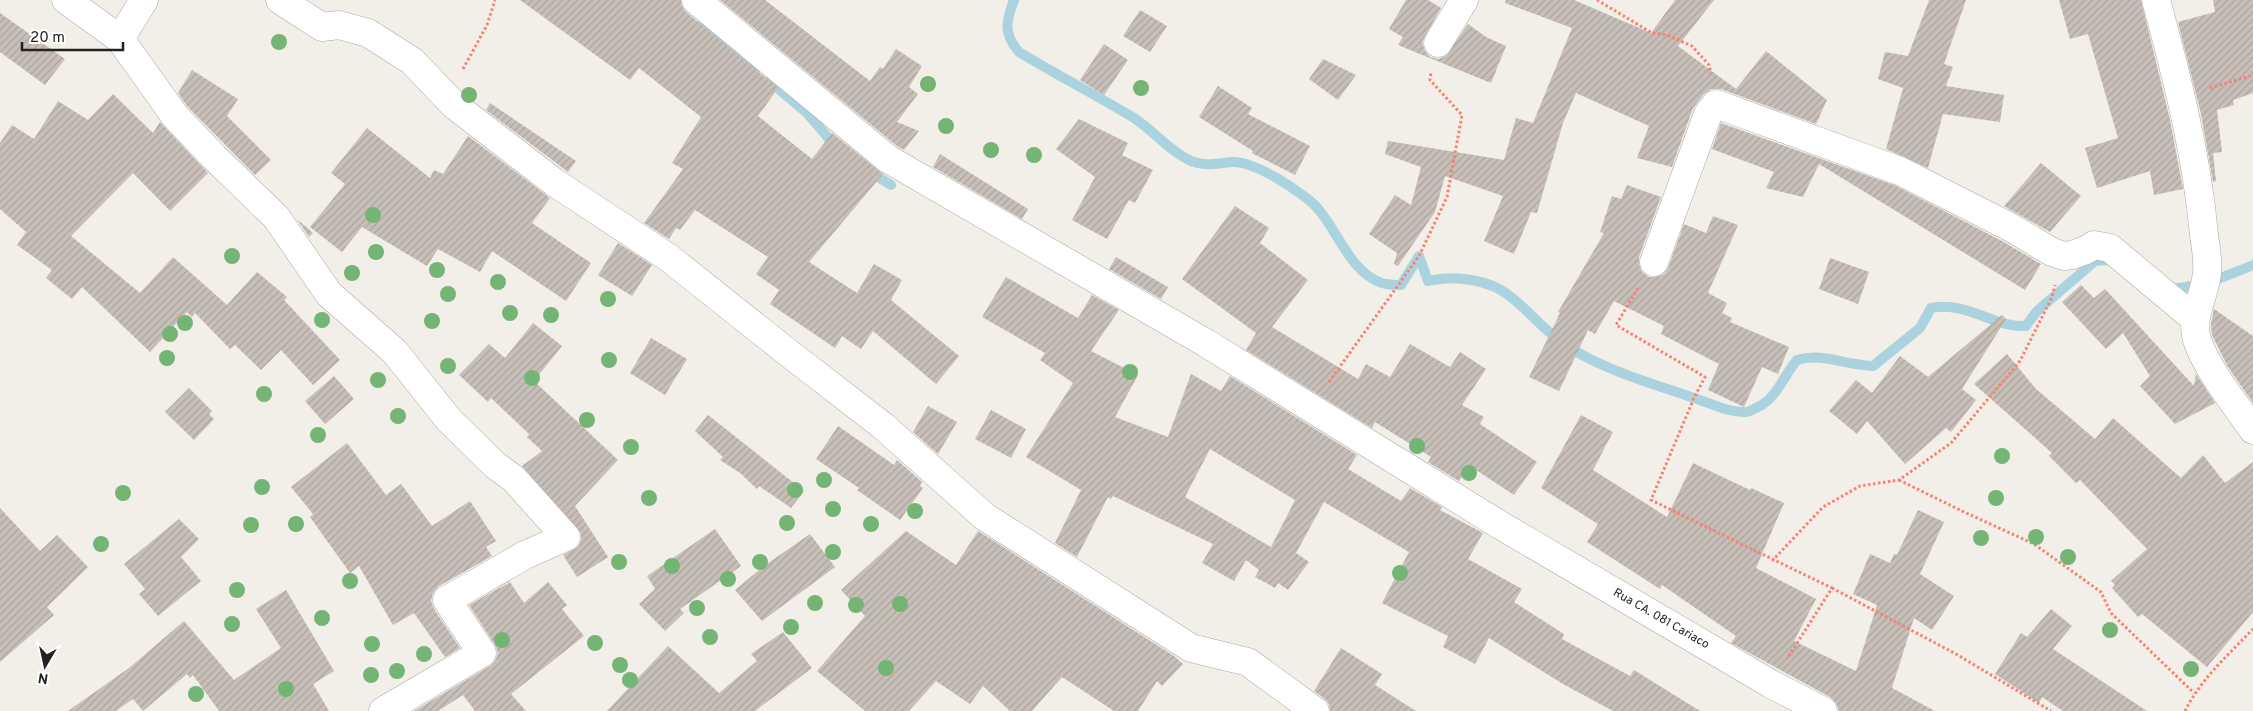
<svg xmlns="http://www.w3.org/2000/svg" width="2253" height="711" viewBox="0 0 2253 711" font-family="Overpass,sans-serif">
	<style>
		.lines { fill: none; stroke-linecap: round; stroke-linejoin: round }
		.stream { stroke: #aad3df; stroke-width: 10 }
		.building { fill: url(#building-hatch); fill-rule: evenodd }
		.minor-casing { stroke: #a9a9a9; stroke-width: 29 }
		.path { stroke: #fa8072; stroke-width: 3; stroke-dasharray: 2.5 2.5; stroke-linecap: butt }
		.minor { stroke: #fff; stroke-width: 28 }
		.tree { fill: #74b475 }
		.labels { text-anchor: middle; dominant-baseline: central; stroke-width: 4.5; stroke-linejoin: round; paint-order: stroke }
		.street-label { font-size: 12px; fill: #222; stroke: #fff }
	</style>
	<defs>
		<pattern id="building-hatch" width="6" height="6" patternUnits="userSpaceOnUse" patternTransform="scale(1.25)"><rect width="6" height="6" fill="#c7bfb8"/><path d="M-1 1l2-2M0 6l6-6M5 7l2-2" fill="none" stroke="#aba49e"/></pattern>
	</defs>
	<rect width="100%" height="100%" fill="#f2efe9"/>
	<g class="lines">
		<path class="stream" d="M1014,0C1006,21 1003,34 1019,52C1057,75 1096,95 1134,118C1154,131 1169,151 1191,161C1207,167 1216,163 1232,162C1254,161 1291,186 1309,200C1336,222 1347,272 1382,283C1388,285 1395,285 1401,285L1419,256L1428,281C1454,275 1490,279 1511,297C1530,312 1545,331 1565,345C1604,370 1651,383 1694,398C1710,403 1729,413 1746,412C1749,412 1754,409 1756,408C1776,400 1784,375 1797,360C1823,352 1847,366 1873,366L1920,328L1931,308C1969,301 1993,328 2026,326L2037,311L2095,261L2109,260L2115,262
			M698,26L721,37L755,70
			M769,81L807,113L837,148
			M868,171L891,185
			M2166,289C2197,288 2224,277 2253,265"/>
	</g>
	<path class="building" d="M520,0H681L682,6L686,12L778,88L758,116L812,159L832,133L883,174L809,262L857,293L874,264L902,280L891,300L959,356L936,384L873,331L861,349L842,336L835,348L770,304L779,290L756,274L768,257L695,210L680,230L676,228L669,239L644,223L683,169L672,163L701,117L639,68L630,80Z
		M720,0H765L870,81L880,67L883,69L896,49L922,66L909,87L918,94L897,122L919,131L904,150L897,146Z
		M1406,0H1428L1441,8L1422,42L1425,51L1430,57L1438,59L1446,56L1468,24L1486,37L1506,46L1491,83L1398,45L1403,37L1389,29Z
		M1506,0H1574L1651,33L1675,0H1714L1678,46L1736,89L1766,51L1827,100L1816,124L1721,89H1711L1704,94L1693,108L1672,167L1637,158L1649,126L1576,93L1563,123L1537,213L1531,212L1514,254L1484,241L1503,196L1445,176L1435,212L1398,266L1394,264L1397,253L1369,234L1395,195L1411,205L1421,167L1385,154L1388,141L1504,160L1516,118L1533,123L1572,28L1505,3Z
		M1929,0H1966L1944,64L1953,67L1946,86L2004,95L2000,122L1943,114L1928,168L1886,149L1903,88L1878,79L1885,52L1908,56Z
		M2059,0H2141L2170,120L2183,189L2154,195L2150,171L2097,188L2085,148L2118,138L2088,34L2070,39Z
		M2213,0H2253V93L2233,100L2234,105L2217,110L2222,152L2213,153L2216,181L2213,182L2201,114L2178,22L2215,12Z
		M1140,10L1167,26L1150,52L1123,36Z
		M0,13L65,59L45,85L0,52Z
		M1104,44L1128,60L1104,95L1080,80Z
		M1323,59L1356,75L1338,100L1309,79Z
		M192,70L238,99L227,116L271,160L255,175L187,106L178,93Z
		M1218,86L1252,108L1248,114L1310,146L1295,175L1252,153L1253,151L1199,117Z
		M113,94L153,133L160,122L208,173L170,211L133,173L71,236L140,293L173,257L227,305L257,272L287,297L284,300L340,360L313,385L281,350L261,370L235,345L230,349L195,313L192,317L187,312L150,352L82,287L72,299L46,278L52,270L17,245L26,232L0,209V143L12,125L34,139L58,101L88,120Z
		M490,103L576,161L568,172L486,110Z
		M1079,119L1128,143L1122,155L1153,170L1135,203L1129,200L1107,239L1072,220L1095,177L1056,149Z
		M1721,123L1894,185L2002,241L2041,264L2025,290L1819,164L1803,197L1766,188L1774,172L1712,149Z
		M367,128L430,178L434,170L443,174L468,136L550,198L532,223L591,263L566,301L492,251L480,272L438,249L427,266L362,227L342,252L310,227L345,184L331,173Z
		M940,154L1028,209L1022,219L933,167Z
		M2041,163L2081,196L2050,232L2004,206Z
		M1627,185L1661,197L1639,257V264L1642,272L1649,277H1656L1664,274L1668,268L1684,224L1706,233L1713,216L1738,225L1708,293L1727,303L1722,313L1732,318L1730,322L1789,347L1778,374L1762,367L1744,407L1708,390L1719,364L1661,334L1664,326L1614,301L1595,334L1588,330L1559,391L1529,377L1560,313L1558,312L1604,233L1600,232L1612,196L1621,199Z
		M1235,206L1269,228L1260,243L1308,280L1272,327L1358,379L1366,364L1390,377L1410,344L1450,367L1460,352L1486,369L1462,405L1484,417L1480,424L1537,462L1514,495L1470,466L1459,481L1428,462L1431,457L1375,422L1372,428L1246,350L1256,333L1182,279Z
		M297,219L313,233L309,237Z
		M618,243L652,265L632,296L598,275Z
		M1116,257L1168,287L1161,299L1109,269Z
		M1830,258L1869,272L1858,304L1819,289Z
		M1006,277L1078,318L1092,295L1119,310L1091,351L1138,375L1115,417L1168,437L1191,374L1221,391L1230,376L1357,455L1348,469L1401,501L1410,488L1442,507L1440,510L1483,533L1468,559L1522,589L1514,602L1564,634L1562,639L1630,676L1634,670L1700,711H1613L1563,684L1489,638L1475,664L1443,647L1448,636L1382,603L1409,552L1324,502L1296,553L1309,562L1288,590L1278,583L1275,588L1255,577L1259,570L1246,560L1234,581L1202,563L1213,544L1113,496L1111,499L1108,497L1077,557L1055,543L1081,490L1026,457L1073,383L1040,360L1045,353L982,317ZM1210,449L1295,500L1271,547L1185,497Z
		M2081,285L2094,298L2105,289L2194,386L2196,374L2215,403L2175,424L2140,386L2150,376L2123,333L2106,349L2062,302Z
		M2214,309L2253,336V403L2228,367L2212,335L2211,324Z
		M2002,315L2006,319L1962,389L1976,400L1951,432L1946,428L1905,464L1867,421L1857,434L1829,411L1856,380L1872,393L1900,356L1928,377Z
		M533,323L562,346L534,381L618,460L575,506L608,557L577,577L563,555L578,547L581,540V533L522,466L542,451L527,437L529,434L491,398L488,402L459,375L489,344L505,358Z
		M651,338L687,359L665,395L630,373Z
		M2007,354L2036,389L2095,439L2113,418L2181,478L2203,455L2225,483L2253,462V612L2207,667L2142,614L2138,617L2112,588L2115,585L2111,581L2147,549L2080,480L2076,483L2049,456L2052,453L1974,384Z
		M334,376L354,399L325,424L305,401Z
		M189,388L212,411L209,414L214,419L194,440L165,412Z
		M928,406L957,422L938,454L913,432Z
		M991,410L1026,429L1011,458L975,439Z
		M708,415L804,491L791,508L759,486L757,489L740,473L720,460L723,457L695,431Z
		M1581,415L1613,432L1593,470L1667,517L1693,463L1750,490L1751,488L1784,503L1756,568L1816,599L1794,641L1856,671L1877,605L1853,594L1870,554L1890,563L1894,554L1897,555L1918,510L1944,522L1920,574L1954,596L1932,630L1914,618L1892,688L1935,711H1839L1836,703L1830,697L1731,643L1736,636L1662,585L1660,589L1587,542L1598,524L1541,488Z
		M838,426L894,465L897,460L922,482L920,486L923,488L900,520L857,490L859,488L816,459Z
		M347,443L386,495L401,484L432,526L470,501L496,541L486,547L492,556L439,586L433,593L431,601L434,609L460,648L445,657L414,613L393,625L359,566L350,573L310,517L313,514L291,487Z
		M0,508L40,551L57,535L88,567L47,607L54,615L0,662Z
		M179,519L199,539L181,557L201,581L158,616L139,594L145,589L124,564Z
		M715,529L741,566L680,609L684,613L665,631L639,604L655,589L647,576Z
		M906,531L956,565L978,531L1174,656L1183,664L1162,686L1157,681L1138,711H1114L1062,677L1032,711H1010L983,686L970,704L936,681L909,711H865L817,671L865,616L841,590Z
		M810,534L835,567L762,621L735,590L764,566Z
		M510,582L524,603L548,582L567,605L562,609L584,636L511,694L526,711H475L463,695L438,711H414L490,666L495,661L498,653L495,645L469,605Z
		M286,590L334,671L313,684L329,711H219L193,675L190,678L187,674L143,711L133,699L116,711H68L129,668L184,621L234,680L281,648L256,609Z
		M2051,609L2072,626L2053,649L2147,711H2063L2042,697L2039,703L1995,674L2021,633L2027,637Z
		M783,632L812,668L755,711H607L668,646L719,693L757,661L751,654Z
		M1341,648L1382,674L1375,685L1416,711H1330L1329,704L1325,699L1314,691Z"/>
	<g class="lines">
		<g class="minor-casing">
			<path id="minor" d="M66,0L120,39L144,0
				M280,0L322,27L339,25L368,33L412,61L454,105L554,182L669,258L786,351L883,426L985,517L1191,648L1248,662L1315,711
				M696,0L888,159L1206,343L1500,525L1771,684L1823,711
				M2156,0C2177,77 2197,156 2204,235C2206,247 2208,261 2207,273C2205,295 2190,318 2197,340C2209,373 2234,402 2253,430
				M120,39L175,116L214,157L276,217L329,294L395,352L449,420L495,465L514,479L566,537L525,555L447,600L482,653L383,711
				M1438,43L1464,0
				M1654,262L1708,114L1716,104L1900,171L2010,227L2052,252L2064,256L2072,255L2086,250L2094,245L2110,248L2195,319"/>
		</g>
		<path class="path" d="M1597,0L1652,33L1667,35L1692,46L1709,65L1711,74
			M463,69L487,25L495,0
			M2210,88L2253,75
			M1638,288L1616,325L1705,377L1694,398L1651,500L1832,588L1787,659
			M1329,382L1419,256L1447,197L1462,115L1430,80L1431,73
			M1899,480L1962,511L2034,544L2101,592L2111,613L2194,693
			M1772,561L1823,507L1860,486L1899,480L1951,443L2020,361L2052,297L2055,285
			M1832,588L1956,654L2051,711
			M2185,711C2201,679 2228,655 2253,629"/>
		<use href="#minor" class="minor"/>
	</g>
	<g class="tree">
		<circle cx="279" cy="42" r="8"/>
		<circle cx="928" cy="84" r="8"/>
		<circle cx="1141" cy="88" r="8"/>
		<circle cx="469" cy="95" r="8"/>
		<circle cx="946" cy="126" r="8"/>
		<circle cx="991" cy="150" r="8"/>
		<circle cx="1034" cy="155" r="8"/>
		<circle cx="373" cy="215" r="8"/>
		<circle cx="376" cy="252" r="8"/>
		<circle cx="232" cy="256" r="8"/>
		<circle cx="437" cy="270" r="8"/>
		<circle cx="352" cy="273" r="8"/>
		<circle cx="498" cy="282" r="8"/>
		<circle cx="448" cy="294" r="8"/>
		<circle cx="608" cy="299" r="8"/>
		<circle cx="510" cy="313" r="8"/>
		<circle cx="551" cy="315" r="8"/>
		<circle cx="322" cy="320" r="8"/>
		<circle cx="432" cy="321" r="8"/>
		<circle cx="185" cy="323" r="8"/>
		<circle cx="170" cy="334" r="8"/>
		<circle cx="167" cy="358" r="8"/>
		<circle cx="609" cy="360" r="8"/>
		<circle cx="448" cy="366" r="8"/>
		<circle cx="1130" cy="372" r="8"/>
		<circle cx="532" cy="378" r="8"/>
		<circle cx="378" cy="380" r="8"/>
		<circle cx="264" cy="394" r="8"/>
		<circle cx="398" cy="416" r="8"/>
		<circle cx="587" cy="420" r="8"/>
		<circle cx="318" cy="435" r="8"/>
		<circle cx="1417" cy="446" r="8"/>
		<circle cx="631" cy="447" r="8"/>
		<circle cx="2002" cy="456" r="8"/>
		<circle cx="1469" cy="473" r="8"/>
		<circle cx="824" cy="480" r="8"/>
		<circle cx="262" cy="487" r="8"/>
		<circle cx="795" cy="490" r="8"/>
		<circle cx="123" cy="493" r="8"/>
		<circle cx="649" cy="498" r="8"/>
		<circle cx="1996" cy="498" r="8"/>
		<circle cx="833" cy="509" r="8"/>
		<circle cx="915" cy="511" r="8"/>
		<circle cx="787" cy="523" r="8"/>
		<circle cx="296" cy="524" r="8"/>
		<circle cx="871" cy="524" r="8"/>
		<circle cx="251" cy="525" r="8"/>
		<circle cx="2036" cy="537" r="8"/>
		<circle cx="1981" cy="538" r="8"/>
		<circle cx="101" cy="544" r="8"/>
		<circle cx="833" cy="552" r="8"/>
		<circle cx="2068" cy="557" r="8"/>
		<circle cx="619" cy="562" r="8"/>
		<circle cx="760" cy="562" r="8"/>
		<circle cx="672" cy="566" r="8"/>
		<circle cx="1400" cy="573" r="8"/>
		<circle cx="728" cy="579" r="8"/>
		<circle cx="350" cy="581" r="8"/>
		<circle cx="237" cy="590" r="8"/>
		<circle cx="815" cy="603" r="8"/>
		<circle cx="900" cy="604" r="8"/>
		<circle cx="856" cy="605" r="8"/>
		<circle cx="697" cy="608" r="8"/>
		<circle cx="322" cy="618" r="8"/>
		<circle cx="232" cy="624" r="8"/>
		<circle cx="791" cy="627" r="8"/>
		<circle cx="2110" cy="630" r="8"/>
		<circle cx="710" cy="637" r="8"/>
		<circle cx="502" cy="640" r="8"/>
		<circle cx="595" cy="643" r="8"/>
		<circle cx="372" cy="644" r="8"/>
		<circle cx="424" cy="654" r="8"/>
		<circle cx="620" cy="665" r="8"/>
		<circle cx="886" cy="668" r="8"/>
		<circle cx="2191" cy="669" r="8"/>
		<circle cx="397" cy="671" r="8"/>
		<circle cx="371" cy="675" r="8"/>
		<circle cx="630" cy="680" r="8"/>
		<circle cx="286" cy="689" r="8"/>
		<circle cx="196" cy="694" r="8"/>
	</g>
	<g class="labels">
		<g class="street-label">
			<text transform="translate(1661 619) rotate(30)">Rua CA. 081 Cariaco</text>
		</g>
	</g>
	<g transform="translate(45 666) rotate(189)" stroke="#ffffff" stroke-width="4" paint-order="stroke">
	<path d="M0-4L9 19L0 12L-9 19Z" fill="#222222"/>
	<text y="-8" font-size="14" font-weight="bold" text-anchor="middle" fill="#222222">N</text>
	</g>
	<path d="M22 42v8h101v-8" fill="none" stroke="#222222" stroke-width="2.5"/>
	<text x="30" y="42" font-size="15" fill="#222222" stroke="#ffffff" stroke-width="4" paint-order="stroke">20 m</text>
</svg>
